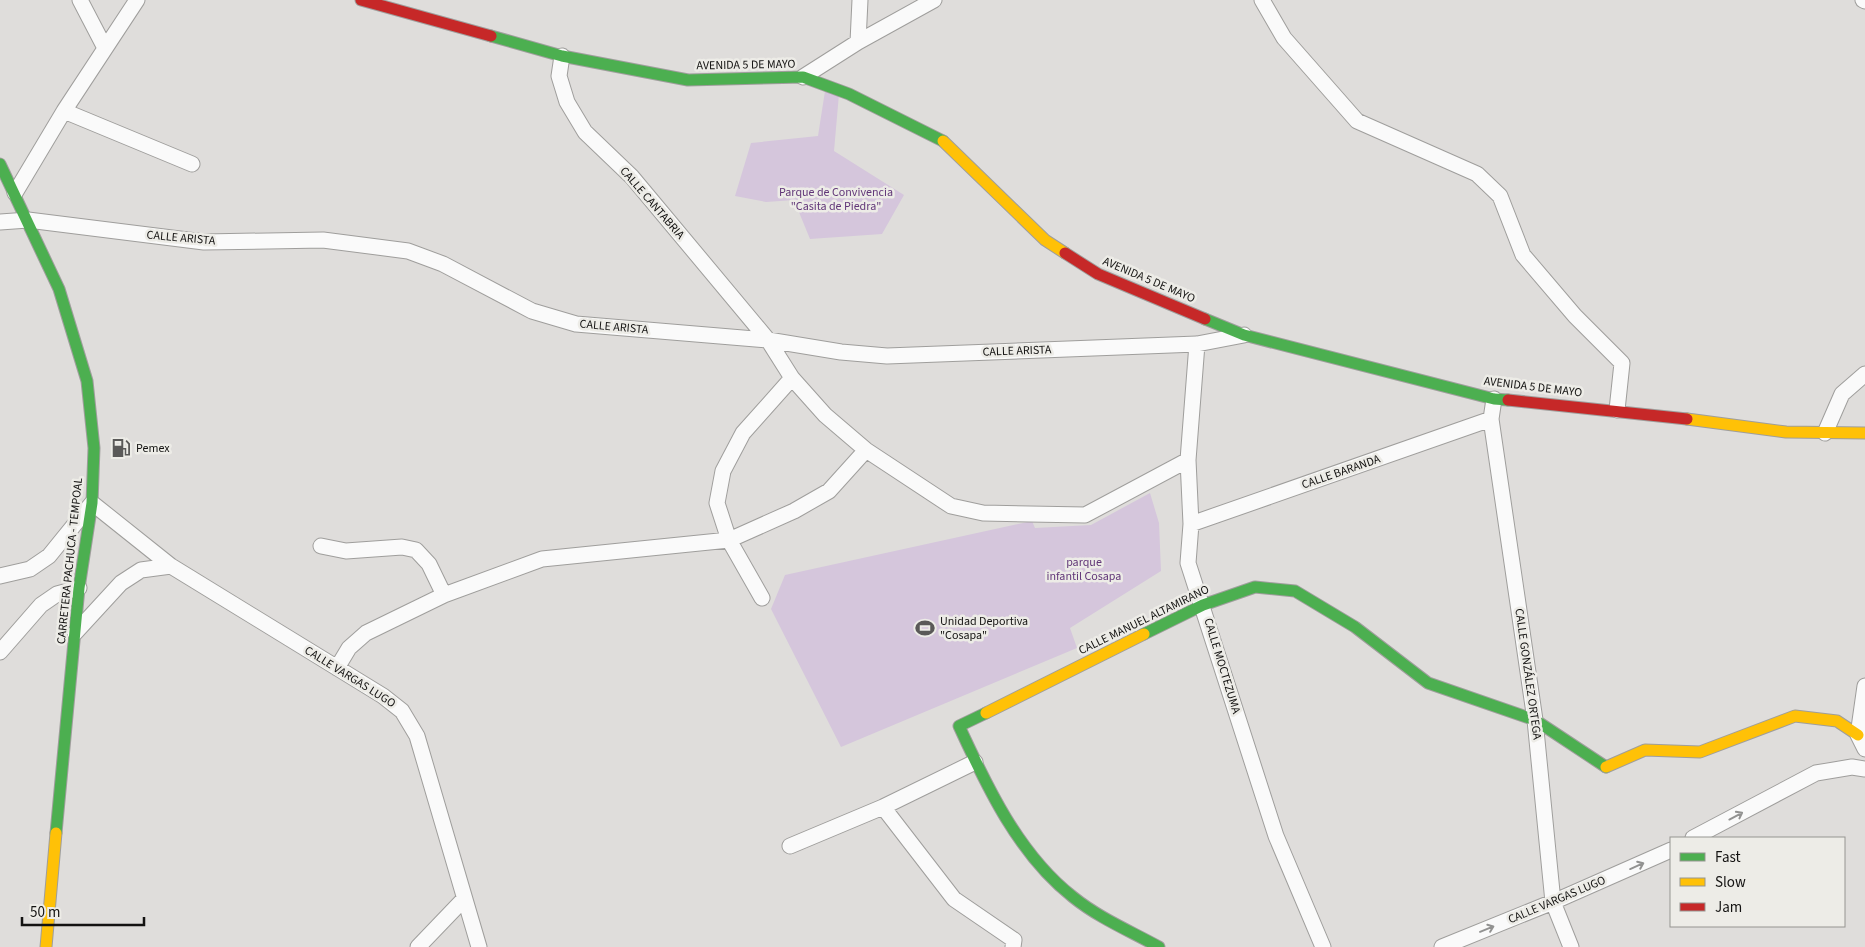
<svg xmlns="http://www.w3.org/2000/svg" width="1865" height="947" viewBox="0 0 1865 947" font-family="'Source Sans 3',sans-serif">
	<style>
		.green { fill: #d5c6dc }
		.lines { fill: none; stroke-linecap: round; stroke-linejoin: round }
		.street-casing { stroke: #9f9e9c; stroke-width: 17 }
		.fast-casing { stroke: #9f9e9c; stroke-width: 13 }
		.slow-casing { stroke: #9f9e9c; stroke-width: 13 }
		.jam-casing { stroke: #9f9e9c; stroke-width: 13 }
		.street { stroke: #fafafa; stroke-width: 15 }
		.fast { stroke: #4caf50; stroke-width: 11 }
		.slow { stroke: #ffc107; stroke-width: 11 }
		.jam { stroke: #c62828; stroke-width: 11 }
		.oneway { stroke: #929291 }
		.labels { text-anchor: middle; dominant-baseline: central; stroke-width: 5; stroke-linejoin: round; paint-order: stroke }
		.street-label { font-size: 12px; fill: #131211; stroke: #edece7 }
		.park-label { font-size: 12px; fill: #613678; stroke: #edece7 }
		.poi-label { font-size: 12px; fill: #131211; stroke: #edece7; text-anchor: start }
	</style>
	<rect width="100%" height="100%" fill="#dfdddb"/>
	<path class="green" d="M825,91L839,94L834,151L904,195L882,234L810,239L794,200L766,202L735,196L751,143L818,136Z
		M1150,493L1159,523L1161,571L1070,628L1077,648L841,747L771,609L785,575L1032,521L1035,528L1091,525Z"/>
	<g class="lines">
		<g class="street-casing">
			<path id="street" d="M80,0L105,48
				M1262,0L1284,38L1357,121L1477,174L1500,196L1523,255L1575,316L1622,363L1617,410
				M1863,0L1865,1
				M858,42L860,0
				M562,56L559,76L567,102L585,132L632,177L768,340L792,378L825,415L866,450L951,506L983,513L1085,515L1188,460
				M803,77L858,42L934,0
				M64,111L192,164
				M15,193L64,111L137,0
				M0,222L28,220L204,242L323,240L408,251L443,264L532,311L576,324L768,340L841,352L887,356L1197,344L1244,335
				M1197,344L1188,460L1191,524L1188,563L1276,836L1323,947
				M1494,399L1491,419L1535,720L1553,902L1571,947
				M1825,433L1842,394L1865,374
				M1191,524L1491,419
				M321,546L346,551L402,547L416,550L429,564L444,595
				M0,576L30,569L49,556L92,503L171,566L383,696L402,711L417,736L479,947
				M762,598L729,540L717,503L723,471L743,433L792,378
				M75,633L121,583L141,570L171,566
				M0,652L41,605L57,594L79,588
				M337,668L349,648L366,633L444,595L542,559L729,540L794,511L829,491L866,450
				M1865,686L1858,735L1865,749
				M883,807L954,899L1014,940L1013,947
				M1693,838L1816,773L1852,767L1865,769
				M790,846L883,807L975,762
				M418,947L464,899
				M1442,947L1553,902L1671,850"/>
		</g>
		<g class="fast-casing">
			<path id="fast" d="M491,36L562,56L688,80L803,77L849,94L943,141
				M0,164L59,289L87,381L94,448L92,503L79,588L56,833
				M1205,319L1244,335L1494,399L1508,400
				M1144,634L1203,605L1255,587L1295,591L1355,627L1428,683L1535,720L1606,767
				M986,713L959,726C987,787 1019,855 1073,897C1099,918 1130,931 1159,947"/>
		</g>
		<g class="slow-casing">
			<path id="slow" d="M943,141L1045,240L1065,253
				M1687,419L1786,432L1865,433
				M986,713L1144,634
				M1606,767L1645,750L1700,752L1795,716L1837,721L1858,735
				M46,947L56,833"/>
		</g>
		<g class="jam-casing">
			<path id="jam" d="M361,0L491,36
				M1065,253L1098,274L1205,319
				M1508,400L1687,419"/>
		</g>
		<use href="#street" class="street"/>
		<use href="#fast" class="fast"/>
		<use href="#slow" class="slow"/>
		<use href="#jam" class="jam"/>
	</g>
	<defs><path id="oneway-shaft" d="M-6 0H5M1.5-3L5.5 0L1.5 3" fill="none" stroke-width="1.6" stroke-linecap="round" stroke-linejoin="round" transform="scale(1.25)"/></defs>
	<g class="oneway">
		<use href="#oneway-shaft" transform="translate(1736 816) rotate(-28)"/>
		<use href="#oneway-shaft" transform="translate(1637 866) rotate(-24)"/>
		<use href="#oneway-shaft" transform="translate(1487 929) rotate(-22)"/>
	</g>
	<defs>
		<g id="fuel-bare" transform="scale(1.5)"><path d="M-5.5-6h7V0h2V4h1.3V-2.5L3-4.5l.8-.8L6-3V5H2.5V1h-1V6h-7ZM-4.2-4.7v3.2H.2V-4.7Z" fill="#5a5958" stroke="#edece7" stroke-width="2.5" paint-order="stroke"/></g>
		<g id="stadium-bare" transform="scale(1.5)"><path d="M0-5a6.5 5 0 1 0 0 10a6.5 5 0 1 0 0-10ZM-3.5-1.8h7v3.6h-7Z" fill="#5a5958" stroke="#edece7" stroke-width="2.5" paint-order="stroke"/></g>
	</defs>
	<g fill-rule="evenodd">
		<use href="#fuel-bare" x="121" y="448"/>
		<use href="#stadium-bare" x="925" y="628"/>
	</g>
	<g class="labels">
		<g class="street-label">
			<text transform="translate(746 65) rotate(-1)">AVENIDA 5 DE MAYO</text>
			<text transform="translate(652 203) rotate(49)">CALLE CANTABRIA</text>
			<text transform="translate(181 238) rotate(5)">CALLE ARISTA</text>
			<text transform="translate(1149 280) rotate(23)">AVENIDA 5 DE MAYO</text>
			<text transform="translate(614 327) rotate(5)">CALLE ARISTA</text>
			<text transform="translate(1017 351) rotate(-2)">CALLE ARISTA</text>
			<text transform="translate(1533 387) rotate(7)">AVENIDA 5 DE MAYO</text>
			<text transform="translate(1341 472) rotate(-19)">CALLE BARANDA</text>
			<text transform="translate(70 561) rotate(-84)">CARRETERA PACHUCA - TEMPOAL</text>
			<text transform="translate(1144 620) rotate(-26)">CALLE MANUEL ALTAMIRANO</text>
			<text transform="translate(1222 666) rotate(73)">CALLE MOCTEZUMA</text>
			<text transform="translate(1528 674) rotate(82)">CALLE GONZÁLEZ ORTEGA</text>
			<text transform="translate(350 677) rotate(32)">CALLE VARGAS LUGO</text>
			<text transform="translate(1557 900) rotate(-23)">CALLE VARGAS LUGO</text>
		</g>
		<g class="park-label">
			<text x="836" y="192">Parque de Convivencia<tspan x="836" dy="14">"Casita de Piedra"</tspan></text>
			<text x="1084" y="562">parque<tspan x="1084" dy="14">infantil Cosapa</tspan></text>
		</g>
		<g class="poi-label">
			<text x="136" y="448">Pemex</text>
			<text x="940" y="621">Unidad Deportiva<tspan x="940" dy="14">"Cosapa"</tspan></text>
		</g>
	</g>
	<rect x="1670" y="837" width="175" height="90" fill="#edece7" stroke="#969591"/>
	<rect x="1680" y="853" width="25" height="8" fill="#4caf50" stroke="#969591"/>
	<text x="1715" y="862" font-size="15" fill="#131211">Fast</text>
	<rect x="1680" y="878" width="25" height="8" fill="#ffc107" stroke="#969591"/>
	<text x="1715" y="887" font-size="15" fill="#131211">Slow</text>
	<rect x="1680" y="903" width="25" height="8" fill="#c62828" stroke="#969591"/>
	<text x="1715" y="912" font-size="15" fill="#131211">Jam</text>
	<path d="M22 917v8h122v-8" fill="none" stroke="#131211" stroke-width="2.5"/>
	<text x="30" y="917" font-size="15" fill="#131211" stroke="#edece7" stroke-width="4" paint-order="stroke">50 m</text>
</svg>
